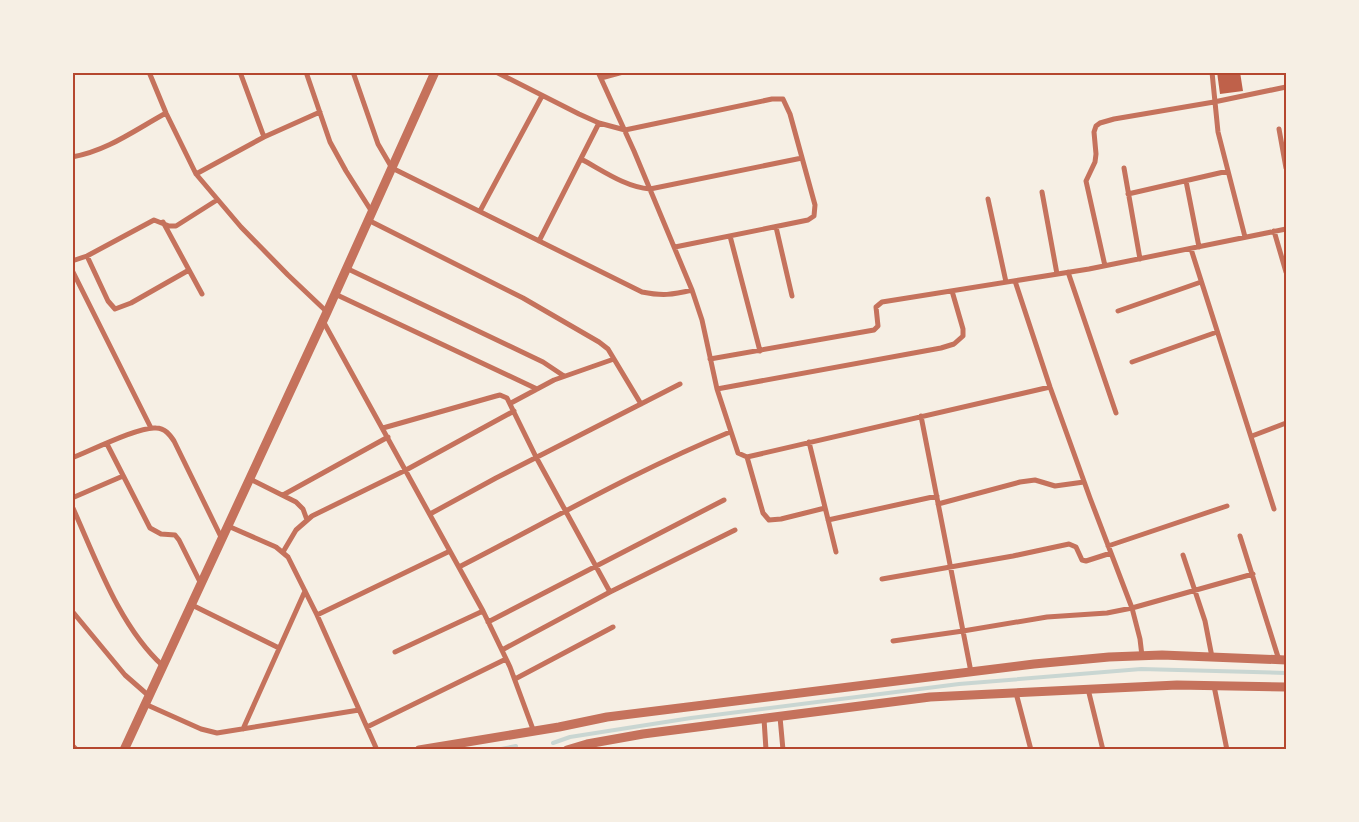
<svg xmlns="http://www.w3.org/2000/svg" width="1359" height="822" viewBox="0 0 1359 822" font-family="'Archivo Narrow',sans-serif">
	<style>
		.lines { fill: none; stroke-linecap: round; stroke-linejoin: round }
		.stream { stroke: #c9d6d2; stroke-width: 4 }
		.building { fill: #bf614a }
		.minor { stroke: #c5725c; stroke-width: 5 }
		.tertiary { stroke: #c5725c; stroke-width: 9 }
		.neatline { fill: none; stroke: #b5482f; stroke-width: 2 }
	</style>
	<rect width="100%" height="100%" fill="#f6efe4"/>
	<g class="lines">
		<path class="stream" d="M553,743L570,737L691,718L959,684L1141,669L1286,673
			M496,750L516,746"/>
	</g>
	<path class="building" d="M1217,72H1240L1243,91L1220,94Z"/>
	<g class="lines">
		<path class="minor" d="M149,72L166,113L196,174L241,227L288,275L327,312
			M240,72L264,137
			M306,72L330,142L346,171L372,212
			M353,72L378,144L392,168L642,292C662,296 672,295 692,290
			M496,72L579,114L599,123L625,130L772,99H783L790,114L815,205L814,216L808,220L675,247
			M598,72L634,151L692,290L702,320L717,389L738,453L747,457L1050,387
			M1212,72L1218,132L1245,237
			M601,78L623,72
			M1279,129L1286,168
			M72,157C107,151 135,130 166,113
			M581,159C602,170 625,187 650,189L802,158
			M1124,168L1140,259
			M196,174L264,137L320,112
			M1186,181L1199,247
			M1042,192L1057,274
			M1128,194L1228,171
			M988,199L1006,282
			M480,211L542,96
			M368,220L523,298L599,342L608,349L641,404
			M163,222L202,294
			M776,227L792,296
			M1274,231L1286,272
			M730,236L760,351
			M539,241L599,123
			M1191,249L1274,509
			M87,256L108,301L115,309L131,303L189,270
			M72,261L87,256L154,220L169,226H176L217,200
			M1105,266L1086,181L1095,162L1096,154L1094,132L1096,126L1100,123L1114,119L1214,102L1286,87
			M346,268L543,362L564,376
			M72,270L151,428
			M1068,272L1116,413
			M1015,281L1050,387L1090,498L1132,608L1140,639L1142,656
			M335,294L537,389
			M1118,311L1201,282
			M323,321L483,611L510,667L534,732
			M710,359L874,330L878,326L876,307L882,302L1089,269L1286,229
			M1132,362L1217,332
			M717,389L941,348L954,344L963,336V329L952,291
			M511,403L554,380L614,359
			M921,416L971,672
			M383,428L496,396L500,395L507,398L536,457L610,592
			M1252,436L1286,423
			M809,442L836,552
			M107,444L150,528L161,534L175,535L179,540L201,584
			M747,457L763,513L769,520L781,519L825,508
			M72,458C90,451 140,426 156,428C165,428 170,435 174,441L222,539
			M250,479L296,502L303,509L307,520
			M283,495L388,437
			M72,498L123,476
			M938,504L1020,482L1035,480L1055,486L1084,482
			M72,506C96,559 119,626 163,666
			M430,514L496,478L680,384
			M828,520L937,496
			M228,526L276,547L288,557L317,615L377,750
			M1240,536L1279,660
			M1108,546L1227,506
			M283,552L296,530L312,516L406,470L514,411
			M1183,555L1205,621L1212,657
			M459,567C549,521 637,470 730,432
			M882,579L1013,556L1069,544L1076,547L1082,560L1086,561L1111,553
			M192,605L279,648
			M72,611L125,675L149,696
			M317,615L450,551
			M488,622L724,500
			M893,641L963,631L1047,617L1107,613L1132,608L1253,574
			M502,650L610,592L735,530
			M395,652L483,611
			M515,679L613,627
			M1214,686L1227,750
			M1088,689L1103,750
			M1016,693L1031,750
			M145,704L201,729L217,733L359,710
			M780,717L783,750
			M764,719L766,750
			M367,727L506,659
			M243,729L305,591"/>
		<path class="tertiary" d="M72,748L74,750
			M124,750L327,312L435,72
			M419,750L559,727L607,717L1034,664L1109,657L1162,655L1286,660
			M567,750L587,744L643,734L930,697L1177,685L1286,687"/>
	</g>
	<rect width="1359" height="822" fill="none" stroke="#f6efe4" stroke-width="148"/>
	<rect x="74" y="74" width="1211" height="674" class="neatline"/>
</svg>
